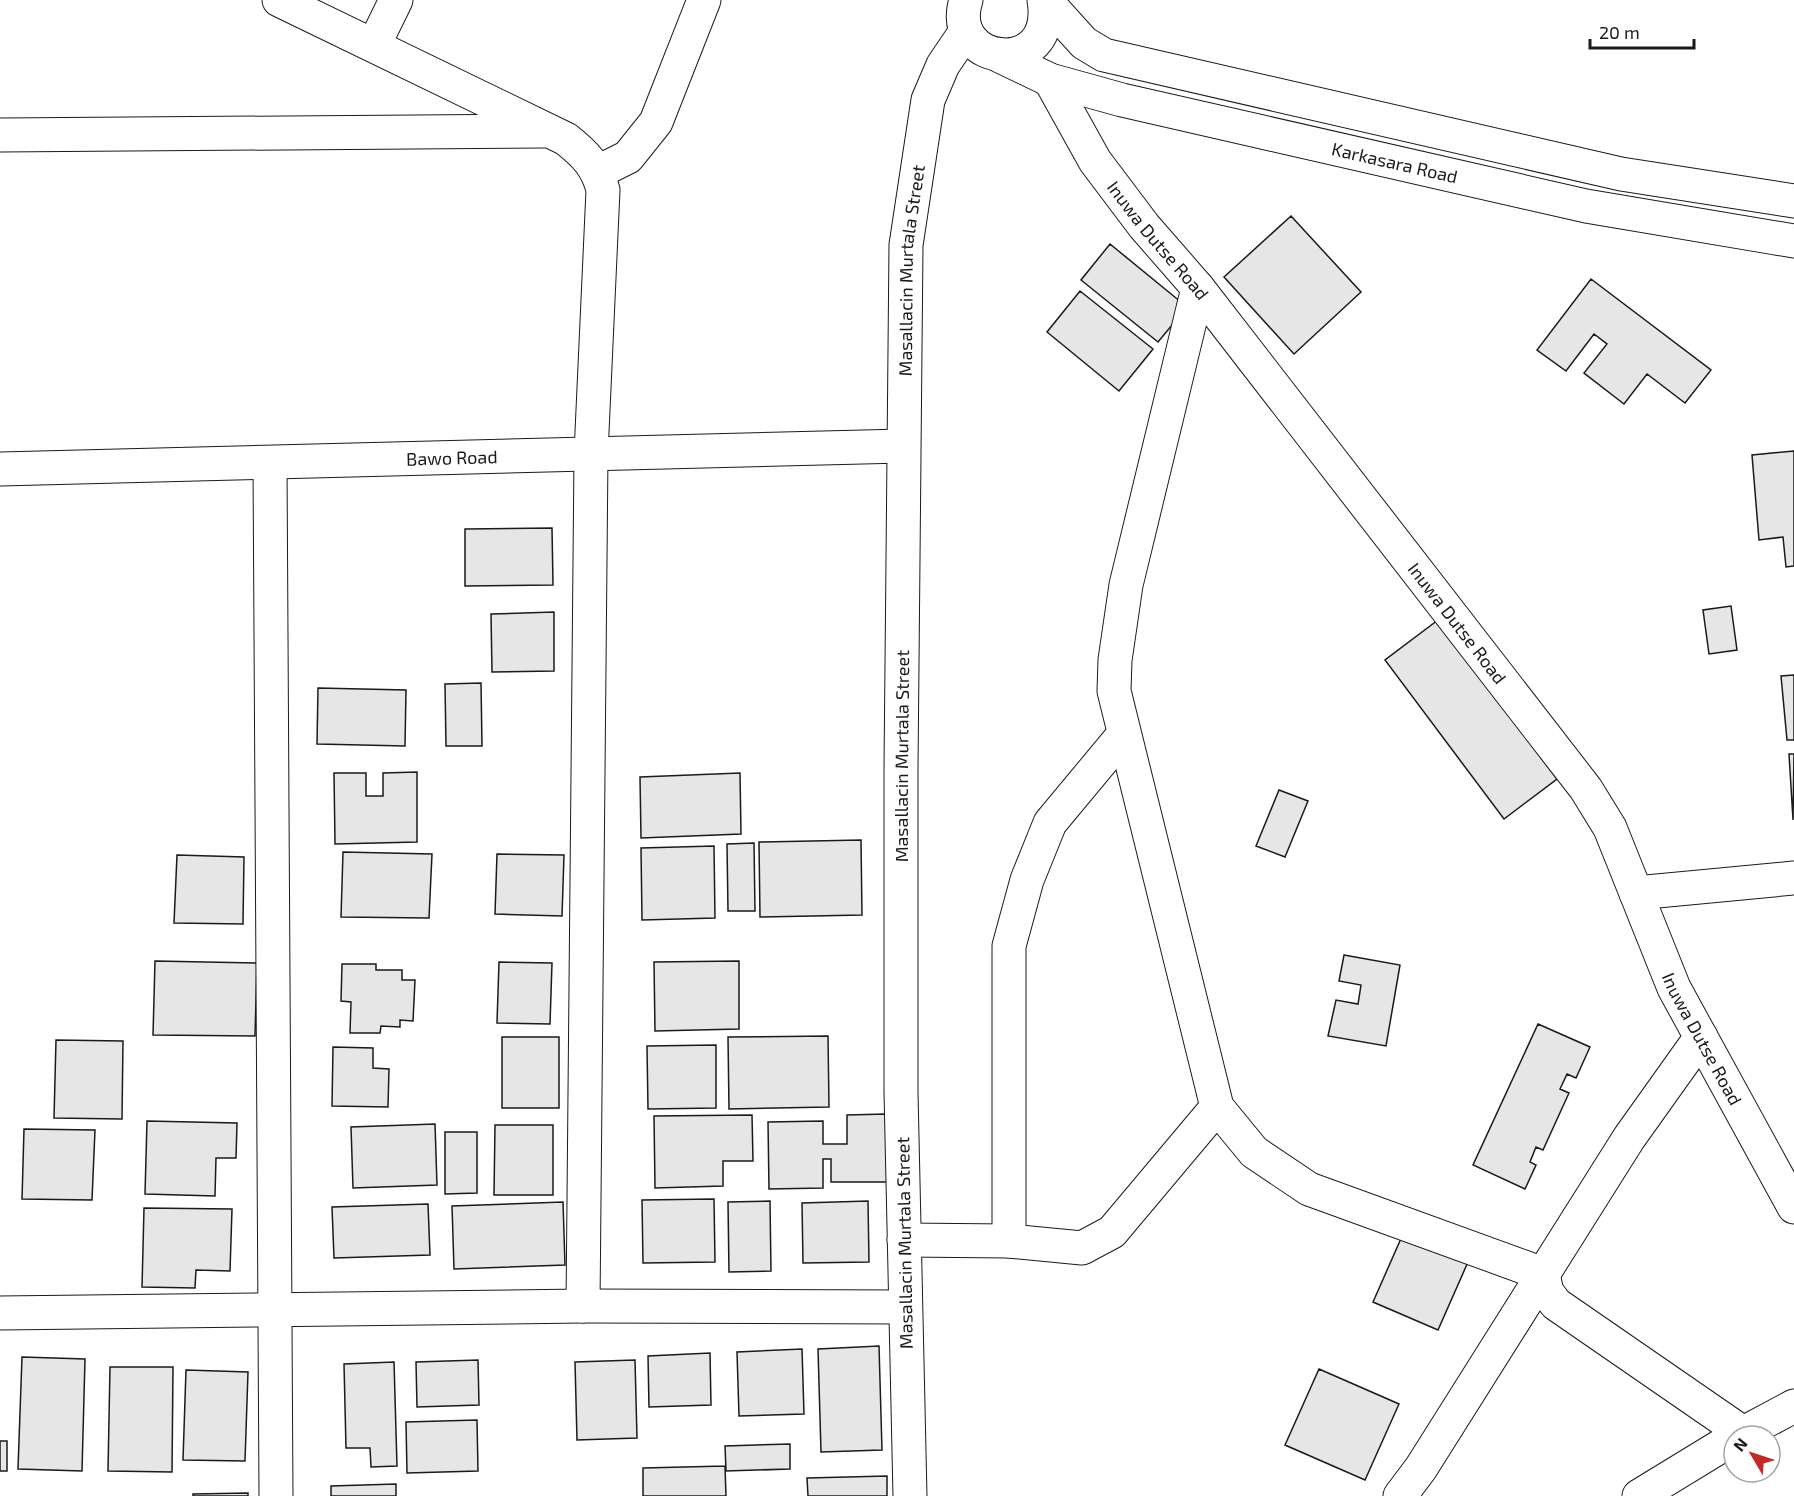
<svg xmlns="http://www.w3.org/2000/svg" width="1794" height="1496" viewBox="0 0 1794 1496" font-family="'Exo 2',sans-serif">
	<style>
		.building { fill: #e6e6e6; stroke: #1a1a1a; stroke-width: 1.5 }
		.lines { fill: none; stroke-linecap: round; stroke-linejoin: round }
		.minor-casing { stroke: #1a1a1a; stroke-width: 35 }
		.major-casing { stroke: #1a1a1a; stroke-width: 35 }
		.minor { stroke: #fff; stroke-width: 33 }
		.major { stroke: #fff; stroke-width: 33 }
		.labels { text-anchor: middle; dominant-baseline: central; stroke-width: 4.5; stroke-linejoin: round; paint-order: stroke }
		.street-label { font-size: 18px; fill: #1a1a1a; stroke: #fff }
	</style>
	<rect width="100%" height="100%" fill="#fff"/>
	<path class="building" d="M1291,216L1361,292L1294,354L1224,277Z
		M1110,244L1187,307L1158,342L1081,280Z
		M1591,279L1711,370L1685,403L1647,374L1624,404L1584,373L1607,344L1594,334L1566,371L1537,350Z
		M1080,291L1153,349L1119,391L1047,332Z
		M1794,451V566L1786,567L1783,537L1759,540L1752,455Z
		M552,528L553,585L465,586V529Z
		M1731,606L1737,650L1709,654L1703,610Z
		M554,612V671L492,672L491,614Z
		M1438,620L1557,779L1504,819L1385,660Z
		M1794,675V740H1787L1781,676Z
		M481,683L482,746H446L445,684Z
		M318,688L406,690L405,746L317,744Z
		M1789,754H1794L1793,820Z
		M417,772V842L335,844L334,773H366V796H383V773Z
		M740,773L741,834L641,838L640,777Z
		M1279,790L1308,801L1285,857L1256,846Z
		M861,840L862,915L760,917L759,842Z
		M754,843L755,911H728L727,844Z
		M714,846L715,918L642,920L641,848Z
		M343,852L432,854L429,918L341,917Z
		M497,854L564,855L562,916L495,914Z
		M177,855L244,857L243,924L174,923Z
		M1344,955L1400,965L1386,1046L1328,1036L1336,1000L1358,1004L1361,985L1339,981Z
		M155,961L257,963L255,1036L153,1035Z
		M739,961V1029L655,1031L654,962Z
		M499,962L552,963L550,1024L497,1023Z
		M342,964H376V970H402V980H415L413,1021L400,1020V1027L381,1026L380,1033H350L351,1002L341,1001Z
		M1538,1024L1590,1047L1576,1078L1567,1074L1560,1089L1569,1093L1543,1150L1536,1147L1530,1162L1536,1165L1525,1189L1473,1165Z
		M828,1036L829,1107L729,1109L728,1037Z
		M502,1037H559V1108H502Z
		M56,1040L123,1041L122,1119L54,1118Z
		M716,1045V1108L648,1109L647,1046Z
		M333,1047L373,1048V1068L389,1069L388,1107L332,1106Z
		M886,1114L887,1182H831V1159H823V1188L769,1189L768,1122L823,1121V1144H847V1115Z
		M752,1115L753,1161H723V1186L655,1188L654,1116Z
		M147,1121L237,1123L236,1158H216L215,1196L145,1194Z
		M435,1124L437,1185L353,1188L351,1127Z
		M495,1125H553V1195H494Z
		M24,1129L95,1130L92,1200L22,1199Z
		M445,1132H477V1193L445,1194Z
		M714,1199L715,1262L643,1263L642,1200Z
		M770,1201L771,1271L729,1272L728,1202Z
		M868,1201L869,1262L803,1263L802,1203Z
		M563,1202L565,1265L454,1269L452,1206Z
		M428,1204L430,1255L334,1258L332,1207Z
		M144,1208L232,1209L230,1271L196,1270L195,1288L142,1287Z
		M1403,1234L1468,1262L1438,1330L1373,1302Z
		M879,1346L882,1450L821,1452L818,1349Z
		M802,1349L804,1414L739,1416L737,1352Z
		M710,1353L711,1405L649,1407L648,1356Z
		M22,1357L85,1359L82,1471L18,1469Z
		M478,1360L479,1405L417,1407L416,1362Z
		M635,1360L637,1438L577,1440L575,1362Z
		M394,1362L397,1466L371,1467L370,1448H346L344,1364Z
		M110,1367H173L172,1472L108,1471Z
		M1319,1369L1399,1404L1365,1480L1285,1445Z
		M186,1370L248,1372L245,1461L183,1460Z
		M477,1420L478,1471L407,1473L406,1422Z
		M0,1441H7V1471H0Z
		M790,1444V1469L726,1471L725,1446Z
		M725,1466L726,1496H643V1468Z
		M887,1476V1496H808L807,1478Z
		M396,1484V1496H331V1486Z
		M248,1493V1496H193V1494Z"/>
	<g class="lines">
		<g class="minor-casing">
			<g id="minor">
				<path d="M279,0L566,139C585,154 597,166 603,190L591,454L583,1306"/>
				<path d="M374,45L396,0"/>
				<path id="s1" d="M1050,80L1095,161L1144,226L1198,288L1586,789L1610,828L1674,988L1794,1207"/>
				<path d="M0,135L544,131"/>
				<path d="M598,172L628,157L656,122L704,0"/>
				<path d="M1198,288L1126,585L1115,660L1114,691L1217,1107L1254,1152L1309,1189L1543,1274L1547,1292L1556,1304L1743,1433"/>
				<path d="M270,463L276,1496"/>
				<path id="s2" d="M0,469L903,446"/>
				<path d="M1636,893L1794,878"/>
				<path d="M904,1240L1009,1241L1082,1248L1112,1232L1217,1107"/>
				<path d="M1009,1241V946L1027,880L1050,823L1124,734"/>
				<path d="M0,1313L583,1306L905,1307"/>
				<path d="M1738,1436L1794,1406"/>
				<path id="s3" d="M910,1496L901,1092V769L906,245L928,100L943,65L966,31"/>
				<path d="M1400,1496L1421,1468L1629,1138L1701,1037"/>
				<path d="M1639,1496L1734,1438"/>
			</g>
		</g>
		<g class="major-casing">
			<g id="major">
				<path d="M966,0C945,66 1057,80 1044,0"/>
				<path d="M1045,0L1084,43L1104,55L1621,174L1794,201"/>
				<path id="s4" d="M1000,56L1050,80L1122,100L1586,206L1794,241"/>
			</g>
		</g>
		<use href="#minor" class="minor"/>
		<use href="#major" class="major"/>
	</g>
	<g class="labels">
		<g class="street-label">
			<text stroke="none"><textPath href="#s4" startOffset="410">Karkasara Road</textPath></text>
			<text stroke="none"><textPath href="#s1" startOffset="194">Inuwa Dutse Road</textPath></text>
			<text stroke="none"><textPath href="#s3" startOffset="1226">Masallacin Murtala Street</textPath></text>
			<text stroke="none"><textPath href="#s2" startOffset="452">Bawo Road</textPath></text>
			<text stroke="none"><textPath href="#s1" startOffset="680">Inuwa Dutse Road</textPath></text>
			<text stroke="none"><textPath href="#s3" startOffset="740">Masallacin Murtala Street</textPath></text>
			<text stroke="none"><textPath href="#s1" startOffset="1166">Inuwa Dutse Road</textPath></text>
			<text transform="translate(904 1243) rotate(-91)">Masallacin Murtala Street</text>
		</g>
	</g>
	<g transform="translate(1752 1454) rotate(309)"><circle r="28" fill="#ffffff" stroke="#a3a3a3" stroke-width="1.5"/>
	<path d="M0-4.5L10 22L0 15L-10 22Z" fill="#c62828"/>
	<text y="-9" font-size="16" font-weight="bold" text-anchor="middle" fill="#1a1a1a">N</text>
	</g>
	<path d="M1590 39v9h104v-9" fill="none" stroke="#1a1a1a" stroke-width="3"/>
	<text x="1599" y="39" font-size="18" fill="#1a1a1a" stroke="#ffffff" stroke-width="4.5" paint-order="stroke">20 m</text>
</svg>
